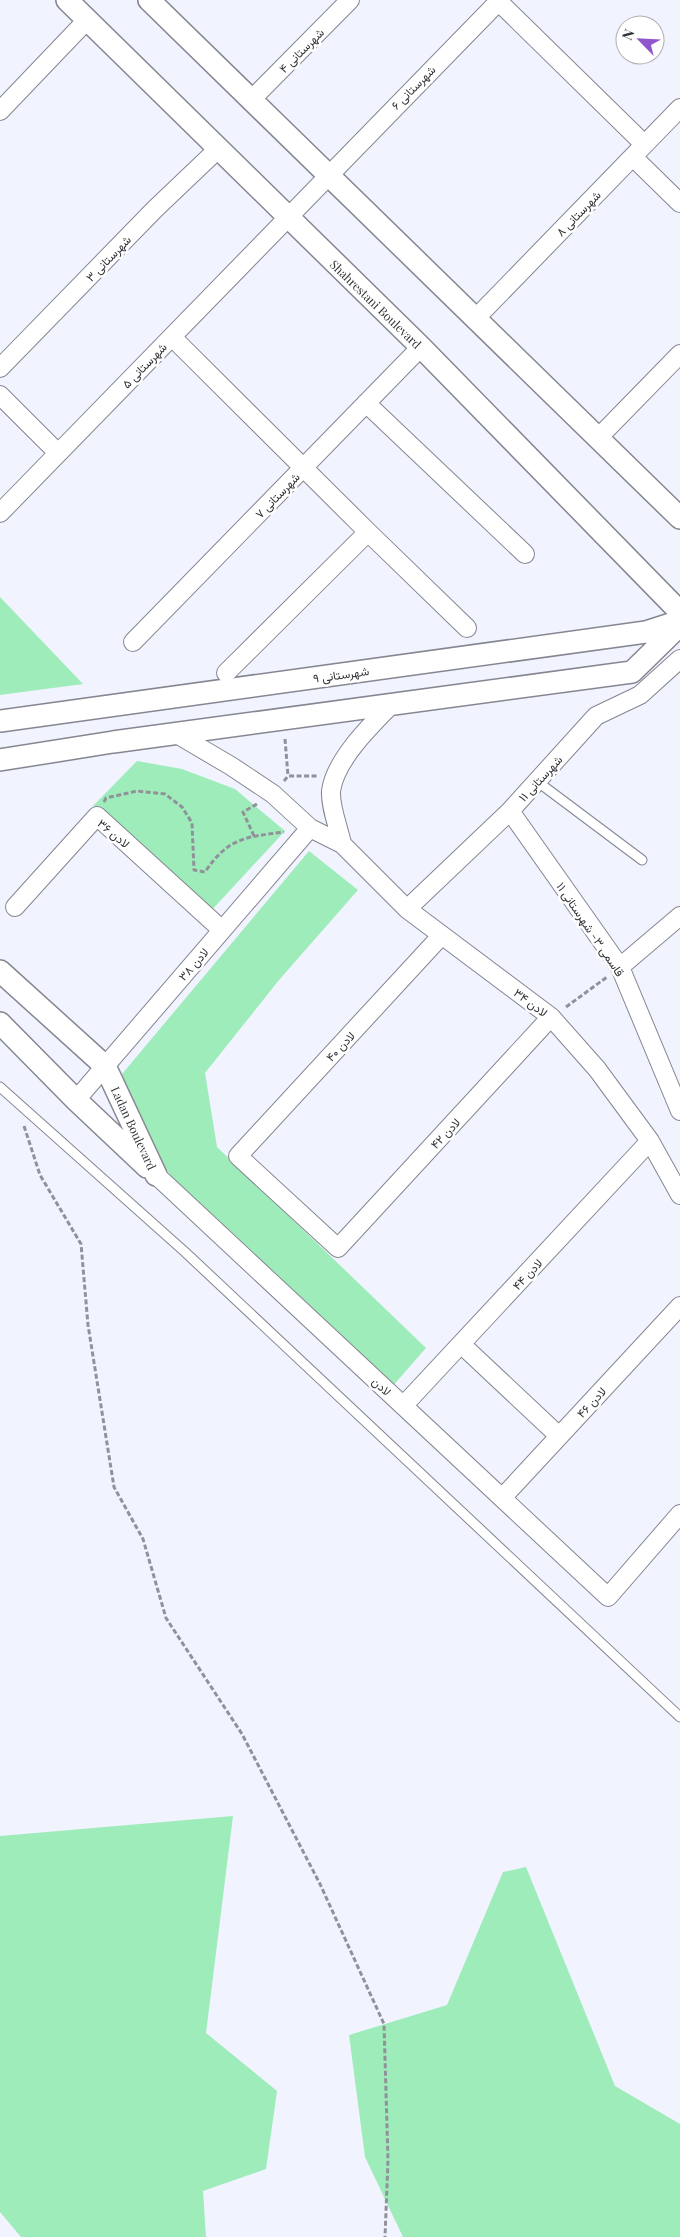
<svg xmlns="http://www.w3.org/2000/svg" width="680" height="2237" viewBox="0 0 680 2237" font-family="'Playfair Display',Vazirmatn,serif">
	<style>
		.green { fill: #9fecbb }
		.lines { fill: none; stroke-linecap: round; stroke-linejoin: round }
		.service-casing { stroke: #858691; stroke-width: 11 }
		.minor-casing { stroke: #858691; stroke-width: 20 }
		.tertiary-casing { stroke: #858691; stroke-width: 24 }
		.path { stroke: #90929a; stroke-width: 3; stroke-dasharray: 5 2.5; stroke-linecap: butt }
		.service { stroke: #fff; stroke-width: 9 }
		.minor { stroke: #fff; stroke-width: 18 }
		.tertiary { stroke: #fff; stroke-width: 21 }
		.labels { text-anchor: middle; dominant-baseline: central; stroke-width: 5; stroke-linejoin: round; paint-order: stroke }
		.street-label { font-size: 12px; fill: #333438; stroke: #fff }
	</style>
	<rect width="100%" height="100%" fill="#f1f3ff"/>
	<path class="green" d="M0,597L83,684L0,695Z
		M137,761L182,769L235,789L285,831L209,913L93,806Z
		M309,851L358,890L279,980L205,1073L217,1147L426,1348L391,1388L187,1198L141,1134L122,1074Z
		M233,1816L206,2033L277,2091L266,2169L203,2191L206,2237H21L0,2212V1836Z
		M526,1867L615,2086L680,2124V2237H403L365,2157L349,2035L447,2005L503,1872Z"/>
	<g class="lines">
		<g class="service-casing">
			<path id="service" d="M538,782L642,860
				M0,1087L185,1252L680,1717"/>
		</g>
		<g class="minor-casing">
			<path id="minor" d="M498,1L644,144
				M251,100L350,0
				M0,111L87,20
				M633,157L680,203
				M476,318L680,108
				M172,337L368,532L467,628
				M0,368L155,209L218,149
				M0,395L58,453
				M366,403L525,554
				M599,437L680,354
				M0,513L500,0
				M133,642L421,347
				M226,673L368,532
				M175,733L231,766L273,794L310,828L342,844L407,909L551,1017L597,1069L650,1141L680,1195
				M510,811L620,967L680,1111
				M342,844C339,828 330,808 331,791C335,760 371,725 392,704
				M15,907L97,816L222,930
				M407,909L510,811L596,716L640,695L680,659
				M441,936L238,1156L338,1248L551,1017
				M620,967L680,916
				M76,1100L310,828
				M156,1175L608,1597L680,1514
				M461,1344L559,1436
				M403,1406L650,1141
				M502,1498L680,1306"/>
		</g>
		<g class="tertiary-casing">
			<path id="tertiary" d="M67,0L421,347L680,612
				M149,0L680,518
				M0,721L646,632L680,621
				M0,760L113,742L632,672L680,625
				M0,971L105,1066L156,1175
				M0,1023L76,1100L147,1167"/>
		</g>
		<path class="path" d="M285,739L288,776
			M284,781L288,776H318
			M104,802L106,798L137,791L165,794L182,807L192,823L194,870L205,872C228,838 245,837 284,832
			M254,836L243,812L257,804
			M566,1007L607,977
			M24,1126L40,1175L81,1244L88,1325L114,1487L143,1539L166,1618L242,1734L320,1884L384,2024L388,2160L385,2237"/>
		<use href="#service" class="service"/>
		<use href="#minor" class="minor"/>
		<use href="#tertiary" class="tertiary"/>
	</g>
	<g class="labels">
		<g class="street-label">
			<text transform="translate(301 50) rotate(-45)">شهرستانی ۴</text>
			<text transform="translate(413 87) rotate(-45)">شهرستانی ۶</text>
			<text transform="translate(578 213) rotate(-46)">شهرستانی ۸</text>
			<text transform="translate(108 258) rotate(-46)">شهرستانی ۳</text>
			<text transform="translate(376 304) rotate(44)">Shahrestani Boulevard</text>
			<text transform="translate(144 365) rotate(-46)">شهرستانی ۵</text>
			<text transform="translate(277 495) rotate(-46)">شهرستانی ۷</text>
			<text transform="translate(341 674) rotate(-8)">شهرستانی ۹</text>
			<text transform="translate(540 778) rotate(-47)">شهرستانی ۱۱</text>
			<text transform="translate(114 833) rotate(40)">لادن ۳۶</text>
			<text transform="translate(591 929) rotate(56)">قاسمی ۳- شهرستانی ۱۱</text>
			<text transform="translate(193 964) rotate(-49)">لادن ۳۸</text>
			<text transform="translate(531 1002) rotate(37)">لادن ۳۴</text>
			<text transform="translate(340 1046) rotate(-47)">لادن ۴۰</text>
			<text transform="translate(134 1128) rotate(65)">Ladan Boulevard</text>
			<text transform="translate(445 1133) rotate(-47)">لادن ۴۲</text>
			<text transform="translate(527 1274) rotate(-47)">لادن ۴۴</text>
			<text transform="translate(382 1386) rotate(43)">لادن</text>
			<text transform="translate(591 1402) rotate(-47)">لادن ۴۶</text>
		</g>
	</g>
	<g transform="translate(640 40) rotate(294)"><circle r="24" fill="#ffffff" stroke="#adaeaf"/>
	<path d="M0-4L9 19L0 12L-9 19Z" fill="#9256cc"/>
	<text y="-8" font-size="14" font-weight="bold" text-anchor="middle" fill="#333438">N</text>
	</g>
</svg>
